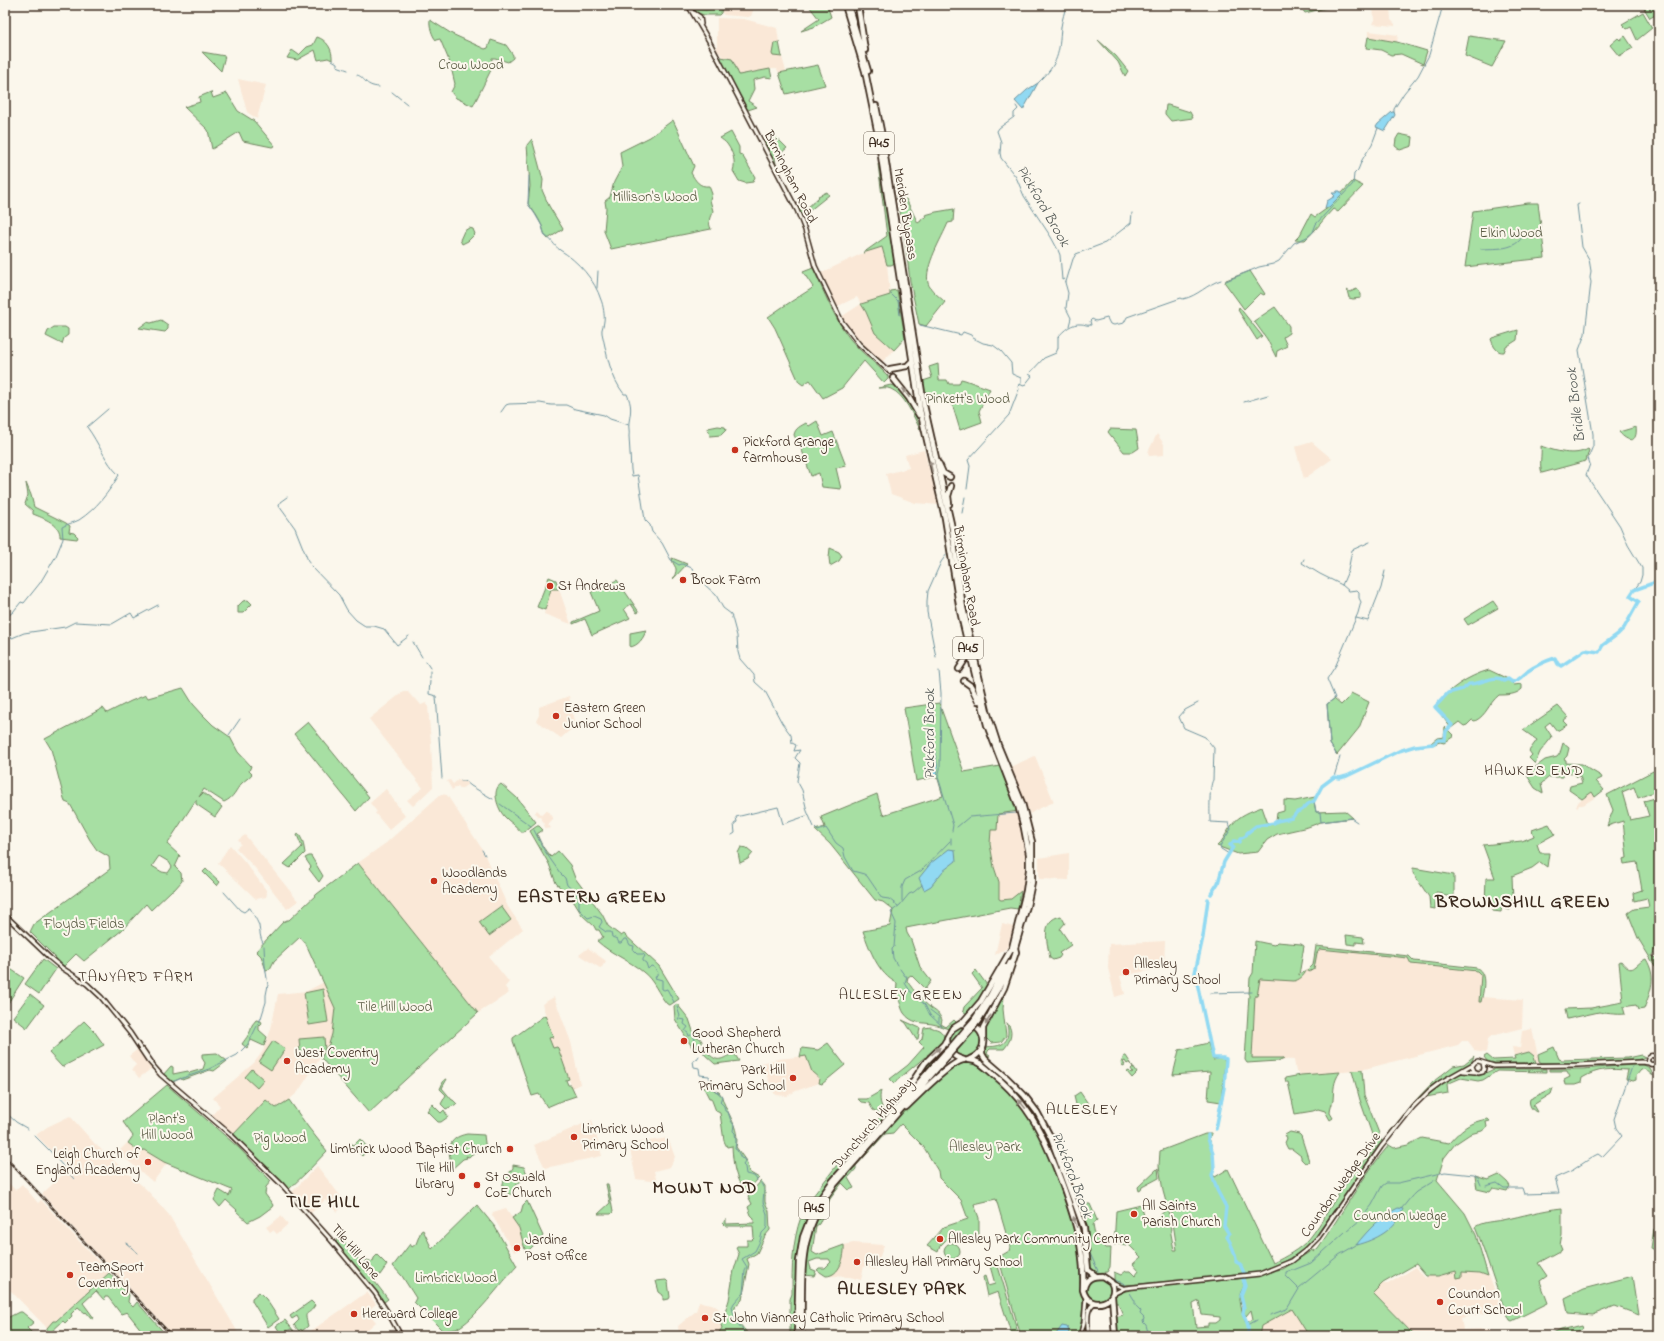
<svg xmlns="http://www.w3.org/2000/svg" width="1664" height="1341" viewBox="0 0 1664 1341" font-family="'Indie Flower',sans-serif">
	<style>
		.built { fill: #fae8d7 }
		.green { fill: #a7dfa3; stroke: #718460; fill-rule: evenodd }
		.water { fill: #91d9f2; stroke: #6f939d }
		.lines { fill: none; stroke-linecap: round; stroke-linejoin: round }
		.stream { stroke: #6f939d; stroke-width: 1 }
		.river { stroke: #91d9f2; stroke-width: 3.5 }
		.secondary-casing { stroke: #3b2a1e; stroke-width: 6 }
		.highway-casing { stroke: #3b2a1e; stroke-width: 8 }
		.secondary { stroke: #fbf7ec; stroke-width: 3 }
		.highway { stroke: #fbf7ec; stroke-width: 4.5 }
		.rail-casing { stroke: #3b2a1e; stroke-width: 2.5 }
		.rail { stroke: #fbf7ec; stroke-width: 1; stroke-dasharray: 3; stroke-linecap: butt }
		.highway-bridge-casing { stroke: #3b2a1e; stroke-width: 8; stroke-linecap: butt }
		.highway-bridge { stroke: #fbf7ec; stroke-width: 4.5 }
		.oneway { fill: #9b9085 }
		.poi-dot { fill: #c8321e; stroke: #fbf7ec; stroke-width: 1.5 }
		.labels { text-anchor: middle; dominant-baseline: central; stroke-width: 4; stroke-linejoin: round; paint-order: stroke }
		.shield { fill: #fbf7ec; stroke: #75685c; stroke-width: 1 }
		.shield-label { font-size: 13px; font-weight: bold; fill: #3b2a1e }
		.park-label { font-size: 14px; fill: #56573f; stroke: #fbf7ec }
		.street-label { font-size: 14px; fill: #3b2a1e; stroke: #fbf7ec }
		.poi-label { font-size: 14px; fill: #3b2a1e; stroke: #fbf7ec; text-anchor: start }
		.water-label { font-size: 15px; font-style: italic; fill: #505653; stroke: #fbf7ec }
		.neighbourhood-label { font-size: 15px; letter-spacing: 1px; fill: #3b2a1e; stroke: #fbf7ec }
		.quarter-label { font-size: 16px; letter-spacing: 1px; fill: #3b2a1e; stroke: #fbf7ec }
		.district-label { font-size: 18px; font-weight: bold; letter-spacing: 1px; fill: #3b2a1e; stroke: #fbf7ec }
	</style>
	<rect width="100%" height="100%" fill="#fbf7ec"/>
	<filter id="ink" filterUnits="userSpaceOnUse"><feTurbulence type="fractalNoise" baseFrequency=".025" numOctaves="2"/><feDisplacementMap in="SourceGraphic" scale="8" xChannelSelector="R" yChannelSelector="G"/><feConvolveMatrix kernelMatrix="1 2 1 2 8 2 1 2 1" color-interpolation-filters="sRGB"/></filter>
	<g filter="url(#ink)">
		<path class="built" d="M722,5H755L751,16L748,17L724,15L721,12Z
			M1373,5H1390L1391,20L1395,24V26L1372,24L1374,20Z
			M717,18L744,19L777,28L779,42L774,44V56L782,57L786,71L779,73L777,69H770L739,75L732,59L723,57L717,50Z
			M1369,31L1398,35L1397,42L1368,37Z
			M238,79L266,85L257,119L247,112Z
			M882,247L887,264L890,295L861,304L866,312L875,333L894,350L882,362L849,330L841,317L861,304L857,297L836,307L821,273L863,253Z
			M1157,434L1164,444V455L1149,456L1148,452Z
			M1312,442L1332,459L1304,479L1295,447Z
			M924,450L939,505L915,503L891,494L886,474L909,468L905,455Z
			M551,589H559L571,624L544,614Z
			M404,691L408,692L413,698L416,699L421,705L426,703L428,706L431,742L433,787L413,806L407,800L423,788L369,719Z
			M569,696L575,726L561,738L536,721L539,715V707Z
			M1035,756L1054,802L1036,810L1030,814L1010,767Z
			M450,780L453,784L458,780L465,781L468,784L461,789L458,786L452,790L447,781Z
			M386,789L405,816L389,830L375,813L377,812L370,803Z
			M1592,792L1596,797L1583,805H1579L1578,807L1576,806L1579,801Z
			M441,794L447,795L482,849L508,907L523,929L489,957L509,982L505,987L509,993L478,1013L358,863L386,843Z
			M537,810L541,814L547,810L553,819L548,824L551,828L546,829L544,825L545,824L540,817H538L535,813Z
			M1018,811L1026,858L1024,890L1011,899L1001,900L999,899V882L994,867L990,844L991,830H997L998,814Z
			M245,835L298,901L287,909L255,868L236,848L241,844L238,840Z
			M230,845L245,862L266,890L267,894L266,897L256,899L218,863Z
			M1069,853V880L1039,879V858Z
			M1002,924L1014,927L1007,948L995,955Z
			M1165,941L1164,968L1120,976L1125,994L1115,997L1108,968L1109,944Z
			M1316,946L1409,956L1414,961L1477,968L1481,971L1484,976L1482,997L1523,1000L1522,1028L1491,1036L1488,1039L1486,1053L1474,1051V1049L1468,1041H1462L1458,1045L1357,1071L1301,1075L1296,1072L1294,1060L1252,1058L1256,974L1296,978L1313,965Z
			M588,948L606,961L602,967L600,968L579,955Z
			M324,982L335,1008L332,1034L329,1044L298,1092L289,1100L276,1108L266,1101L233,1135L211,1116L220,1106L213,1098L254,1063L263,1051L271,1029L278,994L307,991Z
			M554,997L571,1042L580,1084L572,1088L557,1047L553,1048L549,1038L553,1037L542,1004Z
			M1532,1029L1539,1061L1536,1063L1534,1056L1529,1052L1514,1056L1512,1047L1520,1048L1522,1031Z
			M138,1049L152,1068L139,1078L132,1069L136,1065L129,1056Z
			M806,1056L809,1067L816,1076L821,1079L819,1083L796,1091L787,1096L775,1095L761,1063L778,1059Z
			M70,1116L95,1144L147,1190L169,1215L240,1336H174L42,1194L69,1169L36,1135L47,1127Z
			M592,1120L602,1156L545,1168L534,1145Z
			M668,1138L675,1157L670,1167L654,1171L657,1182L636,1179L629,1144Z
			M127,1143L131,1144L139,1150H144L167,1163L153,1182L118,1152Z
			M317,1166L346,1203L337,1212L325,1200L311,1213L292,1192Z
			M5,1179L15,1190L22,1184L38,1203L41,1200L109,1273L47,1328L5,1285Z
			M506,1208L519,1228L525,1246L514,1252L492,1215L493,1212Z
			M281,1216L288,1224L277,1234L273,1230L270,1232L266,1227L269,1225H270Z
			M853,1243L884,1245L875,1270L864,1266L861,1280L850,1277L829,1276L844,1245Z
			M1416,1267L1425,1278L1428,1276H1438L1456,1271L1457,1272L1481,1273L1489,1276L1502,1310L1461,1318L1463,1330L1486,1329L1491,1332L1492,1336H1415L1373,1293L1382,1284H1388Z
			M367,1292L376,1304L371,1308L374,1313L371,1316L376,1322L367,1330L368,1332L362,1336H314L311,1331Z
			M699,1302L712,1304L718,1308L721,1312L725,1311L721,1325L722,1328L718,1334L679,1336L678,1326L696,1311Z
			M1293,1309L1309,1336H1259L1261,1326Z"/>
		<path class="green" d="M692,5H697L699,9L706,10L722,5L721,13L719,15H704L697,13Z
			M810,5H827L831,17L814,27L801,31L819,19L809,6Z
			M1299,5H1329L1330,7L1305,13Z
			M1642,5H1659V13L1650,18Z
			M1643,12L1652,28L1637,40L1631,27L1627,29L1622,24Z
			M430,20L452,34L485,49L488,48L491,40L506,45L513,55V58L508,62L495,58H492L491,70L473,106L456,98L451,92L455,84L450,63L440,39L436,40C432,36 429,25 430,20Z
			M1469,36L1506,41L1492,67L1465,56Z
			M1625,36L1633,48L1619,56L1610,45L1618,38L1620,40Z
			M317,37C327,40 333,50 332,60L328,58L318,60L315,50L297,60L287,58L292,50L299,55L307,47L313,45Z
			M1368,37L1397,42L1427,51L1423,64L1401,54L1391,55L1381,50L1366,48Z
			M1098,40L1116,56L1128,71L1125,76L1118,62Z
			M779,42L782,57L773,56L772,54L774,43Z
			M202,52L225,56L221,71Z
			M721,57L732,59L739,75L770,69L772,78L765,77L753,80L754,89L748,101L757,107L748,110L720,59Z
			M818,65L825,85L786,94L779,73Z
			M211,92L213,98L227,93L238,111L254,121L275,146L272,147L243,141L239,132L212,149L208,130L184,107L200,102L199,97Z
			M1166,105H1168L1190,112L1193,118L1171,121L1165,114Z
			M673,120L694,166L691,173C696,181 699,187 709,186L712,194L710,200L713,211C709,218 708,222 711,229L611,249L604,231L606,208L605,201L610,197L614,182L622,167L620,152L650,137Z
			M731,132L739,147V154L742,155L755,177L753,182L745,183L739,181L733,171C736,162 733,152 727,144C725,141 722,140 720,138Z
			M1399,134L1413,137L1412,146L1400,150L1395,146L1396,139Z
			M775,136L787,148L775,158L777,170L763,141Z
			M532,139L543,180L542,190L549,206L563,229L548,239C543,234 544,230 541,224C538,217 533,210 528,204L530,186L527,145Z
			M878,164L880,165L895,263L891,265H887L882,247L863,253L887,236Z
			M1353,181L1363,186L1338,212L1333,209C1323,219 1316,231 1305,240H1295L1300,235L1311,214L1315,217L1329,207Z
			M827,192L829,195L804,215L801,214L798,207L803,206L806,209L819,197L818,196Z
			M906,199L918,223L921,221V219L926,217L925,215L936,212L954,209L953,222L948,223C942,238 924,266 928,283C930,290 940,297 945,302L926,326L919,324L910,281L904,231L898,201Z
			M1528,203H1538L1545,258L1465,267L1473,211Z
			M469,228L473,229L475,234L468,241L462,244L460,240L464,231Z
			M813,268C824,292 834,318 850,339C861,353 876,363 888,376V379L884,383L864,361L842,388L823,398L810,380L803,385L799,382L775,328L768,317L781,308L811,289L813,287L803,272Z
			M1250,271L1265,294L1264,295L1260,293L1244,309L1225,283L1226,280Z
			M1357,289L1361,294V298L1353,299L1349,298L1347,290L1350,292Z
			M897,290L905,338L894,350L875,333L866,312L861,304L890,295V291Z
			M1239,307L1262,336L1257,340L1238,310Z
			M1275,307L1289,326V333L1283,337L1287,346L1277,351L1276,357L1267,339L1254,321Z
			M161,320L168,325V329L165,332L139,328L147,322L151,323Z
			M54,327H65L68,329V335L64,338L62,344L46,336L48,331Z
			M1518,330L1517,340L1506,347L1504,352C1496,353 1493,345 1491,339L1492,338Z
			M938,364L939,380H947L949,384H959L961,379L965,380L990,389L979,411L982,422L960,430L950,397L938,396L926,399L923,381L932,378L929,367Z
			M891,385L895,386C907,398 916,413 920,429C913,416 905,395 891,389C887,387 882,388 878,388Z
			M817,421L823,436L833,432L846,466L836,468L841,489L822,487L819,473L811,476L803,453L794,435C795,428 801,426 806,423L809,426Z
			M718,426L725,427L726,430L721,435L710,436L708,428Z
			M1636,427C1638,443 1628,443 1619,432Z
			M1110,429L1136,430L1139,448L1133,452H1124L1108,432Z
			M1541,446C1554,451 1575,457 1588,449L1589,450L1586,461L1542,473C1539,465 1542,455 1541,446Z
			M26,483L31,495L34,507L66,523L70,526L69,532L74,533L78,537L77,539L60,537C61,524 43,518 33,514V511L25,504L28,495Z
			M830,548L839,552L842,556L839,561L830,566L829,558Z
			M672,558L687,564L673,579C680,565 673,569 672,558Z
			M549,577L556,580L559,589H551L545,610L537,607Z
			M617,580L639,612L637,613L631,604L624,609L630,618L592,635L585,619L573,624V622L599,611L591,592Z
			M248,600L252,604L243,613H238V606L243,601Z
			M1493,601L1498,608L1468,625L1464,619Z
			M646,630C644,638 638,646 630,647V633Z
			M1489,670L1508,679L1514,685L1522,684V689C1516,695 1507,695 1499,695C1488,704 1487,715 1475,721L1472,720L1467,725L1464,726L1459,722L1451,728L1435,707C1448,689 1468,676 1489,670Z
			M183,688L193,704L203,715L213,725L230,737L238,752L251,766L249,771L252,774C249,778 245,780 242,783C235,790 235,797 224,802L204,789L199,797L203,793L222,807L215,817L196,804V800L167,844L180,856L175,867L181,873L182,881L174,890H172L151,910L146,904L122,930L84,961L76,954L64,966L30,932L34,924L110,869L109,857L97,850L90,840L70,804L65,802L51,749L45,739L103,708L107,713L131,701L146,695L148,698ZM159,856L169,862L172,867L168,873L162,872L152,866Z
			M1351,693L1369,702L1359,728L1337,755L1330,744L1327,704L1334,699L1341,705L1350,696Z
			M939,703L964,772L1000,766L1018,811L998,814L997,830H991L990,844L994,867L999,882V899L1001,900L1011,899L1021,891L1018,909L1010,908L906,928L907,933L911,940L920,967L931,981L925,989L911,975L908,977L907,981C914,991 922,1001 931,1008C938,1013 938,1012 942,1020L941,1024L946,1027L954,1020L957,1023L949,1029C944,1028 939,1025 932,1024C921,1022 912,1024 904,1013C900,1007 901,1000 896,996L897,983C878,974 870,950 863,931L890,926L893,910L883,902L875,900L830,844L815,830L825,827L821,817L877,794L883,815L943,796L938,779L934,777L916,781L904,708Z
			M1558,706L1568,717L1563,721L1567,725L1557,731L1550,722L1545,726L1552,737L1540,752L1535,764L1529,758L1532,755L1529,751L1537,740L1523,730Z
			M308,722L369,797L356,811L294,734Z
			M1445,727L1454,736L1444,743L1440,742L1432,745L1431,743L1437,738L1444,737Z
			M1563,743L1569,748L1567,756L1564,759L1566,760V763L1581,764L1601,776L1602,778L1596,781L1604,790L1595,797L1592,792L1582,799L1569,790L1570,786L1582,783L1580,776L1577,777L1573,773L1564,772L1563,777H1549L1541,784L1543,793L1535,788L1526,774L1545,760L1557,757L1560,753Z
			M1659,768V790L1638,798L1634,787L1622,792L1630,820L1649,816L1644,801L1659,797V949H1655L1652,956L1659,959L1658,969L1655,966L1638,938L1628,913L1634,909L1649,907L1647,898L1634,901L1633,893L1642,890L1637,862L1624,864L1623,859L1627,858L1623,821L1607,826L1613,810L1607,795Z
			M501,784L517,798L536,822L524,832H521C516,825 509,822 504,816C498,809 491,790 501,784Z
			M1315,797L1314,801L1316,812L1345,811L1353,818L1321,822L1308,827L1277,834L1267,840L1258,852L1238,854L1217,846C1224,840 1226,832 1232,825C1239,815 1251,811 1262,807L1268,824L1274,823L1276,821L1277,813L1284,811V800L1295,801Z
			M1549,824L1555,834L1537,844L1540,853H1549L1547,867L1540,862L1532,868L1512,876L1513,901L1510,910L1505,909V905H1502L1501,912L1493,911V904L1485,903L1486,878H1495L1483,845L1522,841L1534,836L1532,830Z
			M537,826H539L543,830L537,834C540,842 544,850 551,857L558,851L570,865L575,878L602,914L608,926L621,936L624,934L659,966L679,999L670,1005L667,1004C658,994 654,980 643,972C629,960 611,954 597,941L603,937L599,930H596L594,926L582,915L572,899L568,898V896L556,883L549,864L530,831Z
			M299,834L303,842L305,853L290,868L284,864L302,847L297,835Z
			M741,847L747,848L753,853L748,859L740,863L738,853Z
			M309,856H311L323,876L319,882L309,869L311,867L305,858Z
			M358,863L478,1013L369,1113L321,1058L325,1051L300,1052L299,1039L324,1037L325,1050L329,1044L332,1034L335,1008L306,944L300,937L274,961L270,969L266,970L261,956L256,951L283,922L287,920H289L317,894Z
			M1413,868L1454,875V897L1441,895L1442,893L1436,892L1435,909L1430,908L1429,897L1413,873Z
			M206,869L220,882L217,886L203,872Z
			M501,906L511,920L489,936L479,922Z
			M1061,916L1065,923L1060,929L1071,945L1059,953L1061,955L1059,958L1053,960L1050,958C1047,942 1040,920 1061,916Z
			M1346,935L1363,937L1364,943L1356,942V945L1347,944Z
			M1255,941L1274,945L1277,942L1301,944L1304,946L1299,975L1306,971C1304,976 1299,980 1294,981L1260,979L1257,996H1255L1252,1058H1284L1278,1061L1247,1063L1245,1060L1250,978L1253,973Z
			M1316,946L1409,956L1414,961L1477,968C1488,974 1483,992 1481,1002H1479L1481,975L1477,971L1411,964L1408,958L1320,949L1317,953L1314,969L1309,972L1308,970L1313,965Z
			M43,959L56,969L39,994L25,984Z
			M1646,959C1657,978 1651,989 1644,1009L1638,1010L1636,1005L1623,1007L1625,1014C1619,1015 1601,1013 1599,1012L1567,1019L1565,1009L1591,1008L1623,1002L1619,962L1621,961C1633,977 1634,964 1646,959Z
			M9,968L24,978L8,1003L5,1000V975Z
			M976,970L987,985L986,992L967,1014L963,1011L964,1007L982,988L972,974Z
			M323,989L328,1022L309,1025L304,993Z
			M30,994L44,1005L27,1028L13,1017Z
			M1002,995H1004L1003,1009L1006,1036L1001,1042L991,1043L985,1037L984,1030Z
			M677,1004L689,1019L695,1037H699L702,1041V1046L695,1052L675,1019L674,1006Z
			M545,1015L553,1037L549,1038L553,1048L557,1047L558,1048L569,1079L566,1080L568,1085H571L576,1096L561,1101L547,1107L539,1094L532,1096L513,1041V1038Z
			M256,1020L261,1021L262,1023L259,1026V1030L267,1037L264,1046L251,1040L247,1048L242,1044C246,1038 251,1033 252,1025Z
			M902,1020L920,1028L918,1039H916L906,1023Z
			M84,1021L94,1031L104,1045L62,1067L49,1053Z
			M1007,1023C1014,1031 1011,1041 1004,1049H990L988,1051L987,1054L990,1056L986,1058L983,1054L986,1047C989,1046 992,1047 996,1046C1009,1044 1009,1034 1007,1023Z
			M961,1026H965V1028L951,1044L949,1037L956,1028Z
			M931,1027C934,1029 935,1028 939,1030C953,1040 934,1049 927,1055L929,1056L928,1058C914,1079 901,1099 885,1118C852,1157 811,1190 800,1242C793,1273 797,1305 795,1336H790V1299L792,1294C792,1268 792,1242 801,1217C803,1210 810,1204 813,1196L840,1161L882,1115L878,1112L873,1110L869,1103L861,1102L858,1099H867L881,1091C879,1097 880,1108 886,1111L900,1096L925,1057L894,1083L890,1079L908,1065L924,1047L919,1042L922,1039L924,1028Z
			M974,1029L980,1034L982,1043L976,1054L968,1058L954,1052Z
			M273,1041L285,1049L271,1070L259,1062Z
			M828,1043L845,1065L822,1084L819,1083L820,1079L812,1072L806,1056L800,1057L802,1048L818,1050Z
			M1208,1043L1213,1060L1223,1058L1225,1062L1221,1102L1208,1100L1210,1072L1173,1075L1179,1050Z
			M944,1046H947V1048L911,1090L909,1089L925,1067Z
			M1554,1047L1559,1059L1562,1060L1627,1058L1641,1055L1645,1057C1632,1065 1561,1063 1542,1063L1539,1061L1538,1054Z
			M704,1052H707C718,1064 721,1059 734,1053L739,1061L715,1064L704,1054Z
			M1529,1052L1534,1056L1536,1063H1495L1487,1061L1484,1057L1487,1055L1493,1060L1515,1059L1514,1056Z
			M217,1053L227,1061L214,1071L210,1070L182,1080L181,1078L171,1083L163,1075L171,1066L173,1067V1074L188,1071L189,1073L203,1069L205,1063L202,1058V1054Z
			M1124,1056H1126L1137,1073L1132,1078L1127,1072L1129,1071L1131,1073L1133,1072L1131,1069L1133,1067L1130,1062L1127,1064L1125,1061L1123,1062L1125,1065L1123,1066L1121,1063Z
			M1474,1056C1471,1067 1459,1070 1450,1075C1425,1091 1408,1111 1390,1134H1388L1414,1102L1434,1081L1453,1066L1464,1064Z
			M981,1058C996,1071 1013,1084 1025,1100C1053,1135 1065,1181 1080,1223L1077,1224C1063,1183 1050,1129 1020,1098C1007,1085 992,1073 978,1061Z
			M967,1062L978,1066L1010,1092L1028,1114L1043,1140L1078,1238L1083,1304L1081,1322L1078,1336H1021L999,1260V1257L1009,1251L1010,1247L996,1199L974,1204L979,1218V1237L959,1242L951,1235L940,1246L938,1252L927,1246L944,1227L968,1219L961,1200L939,1178L938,1171L923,1146L901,1124L893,1133L885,1134L856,1166V1169L848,1178L854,1188L849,1190L842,1183L830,1199L819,1224L816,1226L812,1252L817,1255L844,1245C845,1256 840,1276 826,1276L817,1270L819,1268H825L831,1262L829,1259H817L809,1262L811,1269L816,1271L814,1276L804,1275L806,1248L810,1231L825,1199L863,1153L913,1101L954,1065Z
			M1632,1065H1644L1650,1068L1653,1076L1645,1069L1641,1070L1636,1076V1080L1632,1081L1626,1079L1628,1070C1609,1069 1599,1068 1582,1078L1581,1083L1575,1085H1565L1564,1080L1570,1077L1567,1071H1549V1069H1583Z
			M252,1069L264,1080L257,1088L245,1077Z
			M1494,1069H1546V1072L1497,1071L1483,1080L1478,1081L1461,1078L1447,1084L1448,1093L1426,1097C1436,1088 1450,1077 1463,1073C1469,1072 1474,1074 1479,1076Z
			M1362,1070L1364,1095L1382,1141L1314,1239C1303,1251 1290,1259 1275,1267L1277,1270L1283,1269L1314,1249L1313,1252L1318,1248C1342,1214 1362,1177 1389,1145L1394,1148L1408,1145L1422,1138L1449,1143C1462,1129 1468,1122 1488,1119L1490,1121L1486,1122L1487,1127L1482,1131L1470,1134L1455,1144L1444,1158L1437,1180L1465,1213L1476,1235L1488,1276L1480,1273L1462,1272V1277L1457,1278L1456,1271L1438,1276H1426L1416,1264L1383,1283L1373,1293L1415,1336H1309L1292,1309L1261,1326L1259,1336H1118L1116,1317L1123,1315L1118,1303H1115V1296C1130,1283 1218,1283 1243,1278L1242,1273L1188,1280L1126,1285L1116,1283L1114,1281V1272L1121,1275L1126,1271H1130L1135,1276L1139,1271L1133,1264L1141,1257L1128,1244L1126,1246L1118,1244L1114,1245L1116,1211L1141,1205L1146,1222L1156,1219L1167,1209L1170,1217L1171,1234L1174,1250H1177L1172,1216L1166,1202L1163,1191L1159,1166L1160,1151L1205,1134H1212L1209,1138C1212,1146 1217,1164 1212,1173L1215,1177L1228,1169L1273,1263C1285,1257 1300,1249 1309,1239C1323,1222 1332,1202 1345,1185C1355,1171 1367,1160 1376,1146L1360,1100L1352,1071ZM1243,1283H1245C1245,1288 1242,1292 1242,1296C1242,1302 1244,1307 1244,1313L1246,1316L1251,1310L1253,1319L1246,1323C1243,1318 1239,1300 1240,1295C1241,1289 1245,1288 1243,1283ZM1199,1301L1202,1315L1220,1317V1320L1216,1323H1208V1326L1196,1327L1193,1304Z
			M1340,1072C1333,1082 1334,1089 1333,1100C1332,1105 1330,1109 1330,1113L1333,1118L1330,1120L1325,1111L1318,1109L1313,1111L1295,1114L1288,1082H1286L1285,1078L1301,1075Z
			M447,1079L442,1088L452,1100H453L457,1104L446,1109L441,1104L446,1095L440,1089L444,1080Z
			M167,1085L239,1148L270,1180L271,1181L266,1187L265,1194L273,1205L272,1207L260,1216L248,1222L236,1211L237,1210L226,1200L220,1207L214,1200L219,1190L229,1196L232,1190L164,1162L144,1150L139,1151L128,1143L133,1136L123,1122Z
			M710,1085L715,1091L719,1092C723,1097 722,1099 724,1103C730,1117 740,1131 736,1147L746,1161L749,1172L759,1178L745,1193C735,1177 733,1166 732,1146L727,1147L724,1141L720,1113L716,1111L711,1098H709L704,1088Z
			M1553,1088L1551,1094L1533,1105L1537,1112C1532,1111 1528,1104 1530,1099Z
			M1080,1092L1094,1112L1090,1114L1084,1104L1077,1109L1074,1096Z
			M266,1100L276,1108L289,1100L308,1127L327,1151L307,1172L288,1190L233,1135Z
			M432,1104L441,1113L444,1110L448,1117L441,1122H438L427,1111Z
			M1290,1132L1299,1134L1301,1136L1309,1161L1308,1162L1305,1163L1301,1159V1156L1292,1149H1288L1285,1143L1287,1138L1285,1135Z
			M467,1134L484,1135L486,1151L472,1154L469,1157L466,1156L467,1158L463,1159L453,1168C447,1152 446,1138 467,1134Z
			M360,1139L369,1149L362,1156L350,1143L354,1145Z
			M513,1165L524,1167L528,1176L517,1184L512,1194H507L506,1190L501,1191L504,1180L513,1168Z
			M1158,1168L1159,1178L1142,1187L1141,1190L1139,1191L1138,1187Z
			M1499,1175L1507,1182L1510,1186L1507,1191L1493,1188L1490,1192L1477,1189L1475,1176L1488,1180Z
			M761,1181L765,1186V1202L769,1211L770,1230L765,1236L757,1253L747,1259L749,1264L742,1300L735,1306C736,1322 740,1324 750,1336H725L724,1333L718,1334L722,1328L721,1325L729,1300L734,1270L739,1254L736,1248L737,1246H747V1240H752L754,1238L753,1226H726L723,1223L726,1219V1224L754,1223V1218L751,1215L748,1207L752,1204L748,1196Z
			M606,1184H608L613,1212L611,1214H598L610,1203Z
			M527,1201L543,1236L526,1253L519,1228L512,1218L521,1212L523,1205Z
			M1081,1204H1090L1097,1220L1093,1225L1095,1236L1105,1248H1111L1110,1267L1107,1272L1094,1273L1090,1268L1087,1236L1079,1206Z
			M477,1205L495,1227L517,1266C501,1283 475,1320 456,1329C452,1330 447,1330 443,1331L414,1302L416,1298L402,1276L393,1266L410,1244L412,1247L416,1244L421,1231L423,1230L432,1249Z
			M1562,1208V1234L1560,1245L1562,1250L1538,1263L1547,1276L1540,1281L1548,1303L1512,1321L1510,1320C1495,1290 1488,1257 1475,1227C1484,1221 1493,1222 1503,1220C1522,1216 1542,1210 1562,1208Z
			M1654,1229L1659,1230V1252L1651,1248Z
			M340,1236L362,1264L367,1260L373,1262L374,1258L377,1255L387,1265L375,1282L388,1299L384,1302L336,1242Z
			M944 1251a8 8 0 1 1 16 0a8 8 0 1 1-16 0Z
			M995,1262L997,1263L1019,1336H1012L998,1292L987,1296L983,1277L985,1276L988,1286L995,1284L990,1266Z
			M109,1273L129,1295L128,1302L133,1307L137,1302L167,1336H146L127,1312L121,1314L108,1297H105L104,1300L96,1291L83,1303L94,1318L92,1319L86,1312L85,1313L78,1307L71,1314L72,1316L65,1323L63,1321L50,1333L47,1331V1328L53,1321H56Z
			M1101,1276L1111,1283V1296L1100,1302C1089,1299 1083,1292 1090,1281Z
			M1633,1276L1639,1315L1615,1306L1592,1315L1568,1313L1565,1298L1583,1289Z
			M666,1280L668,1282L670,1297L669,1299L663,1300V1295L659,1292L656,1281Z
			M259,1292L266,1299L279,1319L268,1327L252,1301V1298Z
			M311,1301L315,1305C308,1318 303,1308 308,1326L302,1331L301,1329L299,1331L294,1325L299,1320L297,1316L292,1319L290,1316Z
			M19,1312H22L34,1322L27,1328L35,1336H5V1319Z
			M285,1320L294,1331H293L291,1329L281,1334L276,1326Z
			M1581,1325L1582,1328L1569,1336H1549L1561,1330Z"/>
		<path class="water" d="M1038,83L1023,110L1015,101L1027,90Z
			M1392,112H1394L1395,115L1385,131L1376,127L1378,124Z
			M1337,191H1340L1342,194L1329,207L1325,208L1327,201L1335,196L1332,193H1336Z
			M934,749L935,750C935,760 940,767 936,776H931L927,760L930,757V753Z
			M949,849L955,850L956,861L943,871L931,886L924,890L919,878L931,863Z
			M1398,1208L1403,1209C1396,1230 1375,1240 1356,1245C1368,1230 1381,1216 1398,1208Z
			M1062,1326L1067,1327L1069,1331L1068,1336H1056V1334Z"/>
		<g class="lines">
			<path class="stream" d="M332,60L337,63V66L348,70
				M357,75C366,77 363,86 379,87
				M1038,83C1059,63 1059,54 1061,27C1062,19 1065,12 1066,5
				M392,92L407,104
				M1016,106L1018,109L1014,113V117L999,128L997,131L1001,142L1000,153L1001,158L1016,177L1024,196L1051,237L1058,250L1060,255L1062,280L1064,279L1068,293L1066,308L1071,318L1069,326
				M1394,112V109L1404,93L1418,76L1429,55L1443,5
				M529,176L528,204L535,214L542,226L545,236C552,239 554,246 560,250C578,261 595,280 601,300C603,304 605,317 604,321C604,325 601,329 602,333C607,355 610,376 624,394H627C632,406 631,410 629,422C628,427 630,431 629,436L631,470L632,476L638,475L645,520L650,525L652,532L662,543L671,560L679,565L682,564L692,568L705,585L716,595L723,608L731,614L737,636L738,652L740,659L754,675L755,682L765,691L782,723L791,735L792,743L796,745L794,751L800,750L795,758L800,763L797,781L802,790L807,811L814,827L818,831L826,828L836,843L843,848L845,857L853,871L864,874L867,876L882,898L889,899L898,906
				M1579,204L1577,205L1582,247L1589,259L1591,271L1590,278L1591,282L1585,334L1579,350L1593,434V446L1588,458L1590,464L1586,475L1620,526L1628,545L1642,568V575L1640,582L1634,590
				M1481,249C1500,248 1517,251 1526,231
				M1226,281L1259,267L1273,264L1279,261L1294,243L1307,237L1313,232L1316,224L1353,184L1354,174L1358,170L1362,160L1372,144L1378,128
				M1066,282L1073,259L1076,254L1105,243L1131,223L1132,213
				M597,288L598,271
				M891,294L898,301L900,315
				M920,325L961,335L963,332L971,335L973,338L983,343L993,345L1001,351L1011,363L1012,374L1021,378V383
				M1244,402L1268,395
				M501,412L506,405L509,404L540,403L551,405H566L575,409L604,415L610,419L629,425
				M967,489L970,466L968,460L1009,415L1019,389L1018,387L1019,384L1024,386L1032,376L1029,374L1044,358L1056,353L1058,348V337C1064,330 1072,323 1081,324C1085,324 1086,326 1091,325L1090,321L1092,319L1096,321L1107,318L1110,324L1114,325L1124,323L1127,317L1181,298L1183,299C1198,296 1207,284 1221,280
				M287,497L280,502L279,506L295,528L309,563
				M962,513L965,497
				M964,526V527
				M959,548V536L961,535
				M1304,559L1302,563L1320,574L1342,585L1349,591L1357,590L1359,592V598L1361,602L1358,613L1336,665L1327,679L1335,698L1327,704L1330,744L1336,754
				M311,566L339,595L347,610L356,620L365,626H374L384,629L397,645L409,636
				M1342,585L1348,571L1352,550L1370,542
				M5,618L13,612L21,602L24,603L40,583L56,556L63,539L62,527C67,524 73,523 79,520C96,509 109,492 119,475C105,462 99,443 87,427L108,409
				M1356,618L1368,621L1381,588L1385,571
				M5,631L12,638L24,633L65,627L75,622L112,624L131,613L134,618L158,605
				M413,642L422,657
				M936,657L927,612V601L928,591L941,562L947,554
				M426,662L430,668
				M939,671L941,693L940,769L938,777L953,825L952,831
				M430,678V671
				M430,681L429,694L436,696L442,778
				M1198,703L1185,710L1179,717L1184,728L1205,737L1214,748L1213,780C1209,786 1210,813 1210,822L1229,823L1231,829L1220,846L1221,849L1229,854
				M229,735L240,719
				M1334,777L1340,757
				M461,781H465L471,786L493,799
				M1314,801L1316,812H1320L1321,822L1351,818L1357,822
				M500,804L531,826
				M957,827L969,817L1016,813
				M534,830L544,850L560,873L565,878L567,885L577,894L579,899V909L588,918L594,916L601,919L602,922L599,927L606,932H611L612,937L617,939L619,943H621L624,939H627L630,945L634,946L633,950L637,954H643L645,956L643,959V961L646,963L648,969L651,966L654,967L658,973L655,978L662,980V989L664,990L667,989L674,1002
				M732,835L735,833L734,824L737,822L736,817L778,807L783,824L809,815
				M951,838V844
				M482,850L485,855
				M224,892L240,910L244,912L249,908H250C252,912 259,924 259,926C260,932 260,938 263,943
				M902,901V887L905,880L921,871L950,841
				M897,965L893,958L892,949L894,947L896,923L891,912L900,905L909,894L914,892L922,885
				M900,969L905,976H907L905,983L910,991L925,1005L930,1015L942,1026
				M1210,993L1252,992
				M677,1007L680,1016L678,1019L685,1020L684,1024L688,1027L685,1031L688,1033L689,1036L693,1034L695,1040L694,1042L697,1044L699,1049
				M930,1010L939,1017V1022
				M699,1056L697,1059L693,1061L694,1067L699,1068L700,1075L709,1076L712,1088L722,1096L720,1102L724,1106L725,1111L728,1112L731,1121L734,1125L733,1131L735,1133L736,1141L735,1149L737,1150L741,1158L744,1159L745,1162L743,1165L745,1167L746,1174L754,1176L757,1180
				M980,1059C1004,1079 1027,1099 1042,1127C1061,1161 1069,1201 1083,1236
				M171,1082L209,1069L237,1055L248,1044L261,1018L266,1002V995L268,985L265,966L264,946
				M5,1112L16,1122L28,1129
				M34,1135L50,1151L74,1179
				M1486,1186L1497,1183L1504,1188H1522L1524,1194L1559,1193L1555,1178L1573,1170L1594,1156L1598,1154L1602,1157L1622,1136L1616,1128L1614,1119L1632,1067
				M1401,1209C1406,1204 1411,1196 1416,1192C1422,1188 1430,1184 1435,1180
				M1347,1231L1360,1220L1372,1205L1382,1186L1386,1183H1398L1445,1172L1474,1175L1478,1178L1481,1185
				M126,1243L138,1253
				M1088,1249L1098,1271
				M1114,1280L1123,1283L1125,1285
				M1299,1288L1339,1255L1356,1245
				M1130,1293L1135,1301V1305L1141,1311L1140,1314L1144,1318L1143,1322L1146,1325L1149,1336
				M1270,1315L1287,1309L1299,1289L1286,1276V1273L1311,1263L1345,1232
				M1248,1325L1257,1320
				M746,1336L743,1330L736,1322L732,1307L734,1303L743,1293L745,1271L747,1267L742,1259L755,1251L760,1241L762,1233L766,1229L767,1226V1214L763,1202L764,1189L761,1183"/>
			<path class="river" d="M1639,602L1630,596L1634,590L1659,581
				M1211,894L1218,883L1224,862L1233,847L1230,845L1234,841L1239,842L1240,839L1246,836L1247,833L1256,826L1274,823L1277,821L1292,818L1297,812L1302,810L1308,804L1314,801L1322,786L1334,777L1340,778L1347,776L1399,751L1415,746L1433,744L1438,740H1445L1446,731L1452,725L1435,707L1448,693L1463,689L1469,684C1480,685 1496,673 1504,681L1508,679L1512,682C1520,680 1522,676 1528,671C1535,666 1546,661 1555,658L1558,664L1561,666L1585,650L1599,652L1603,645L1618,634L1624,628L1638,603
				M1208,899L1203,937L1195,973L1213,1058H1223L1226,1059L1224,1088L1216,1129
				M1208,1135V1139L1213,1153L1214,1169L1212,1175L1217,1190L1226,1207L1224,1226L1229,1234L1227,1237C1230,1241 1237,1257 1236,1262L1240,1264L1244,1273
				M1243,1279L1245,1286L1241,1296L1244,1308L1243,1313L1248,1325V1336"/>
			<g class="secondary-casing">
				<path id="secondary" d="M688,5L709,41L797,210L805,230L815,266L842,322L859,344L890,372
					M694,13L700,17L701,24
					M5,915L50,958L62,968L87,984L101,997L130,1033L148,1060L161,1075L231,1135L282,1185L331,1240L375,1293L390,1316L401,1336
					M143,1050L152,1063
					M1647.5 1060a4.5 4.5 0 1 1 9 0a4.5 4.5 0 1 1-9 0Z
					M1483,1063L1484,1068L1483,1072L1478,1073L1474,1071L1472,1066L1475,1062L1478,1061L1494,1066L1577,1065L1641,1062L1649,1063
					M1463,1071L1475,1072
					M1112,1283L1123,1288
					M1113,1294L1125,1288L1260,1274L1292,1261L1306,1250L1318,1238L1381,1147L1413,1107L1429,1091L1441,1082L1473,1064
					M1080,1336L1084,1322L1086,1297
					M1088,1336C1089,1325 1084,1309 1095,1303"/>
			</g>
			<g class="highway-casing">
				<path id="highway" d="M845,5L865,71L877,130L920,410L945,518L960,611L987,725L1018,805L1024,828L1029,854V870L1026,891L1012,948L981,1001L963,1022L952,1029L947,1038C947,1050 952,1057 964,1060
					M848,5L868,71
					M858,6L865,50
					M876,106L881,131L924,405L952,528L963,608L987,711L998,745L1022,803L1032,842V882L1027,906L1015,948L1016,952L1004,988L983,1028V1037
					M890,369L907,366L912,361
					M893,378L909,398L919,415
					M939,464L943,473L950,477
					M949,504L948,496L951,486
					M959,669L966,658L965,644
					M964,681L971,686L978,701
					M974,1020L990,996L1005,967
					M978,1021L999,987L1010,963
					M961,1024C985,1022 992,1050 970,1059
					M952,1046L967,1028
					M954,1049L971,1030
					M982,1049V1054L985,1059L1007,1078L1024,1095L1037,1112L1051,1138L1084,1228L1088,1270L1096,1276
					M968,1060C978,1059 986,1068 993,1074C1032,1106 1046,1141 1063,1186C1076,1222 1085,1251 1083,1290C1089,1314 1122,1301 1111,1282L1102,1276C1093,1276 1086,1278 1084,1288
					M901,1099L925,1063L944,1044L947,1039
					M906,1107C917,1097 950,1062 963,1060
					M1112,1296L1115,1336
					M797,1336L799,1261L803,1237L815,1206L832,1182L945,1053
					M801,1336C804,1274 794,1238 834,1185L948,1056"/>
			</g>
			<use href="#secondary" class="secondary"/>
			<use href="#highway" class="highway"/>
			<g class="rail-casing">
				<path id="rail" d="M5,1157L172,1336"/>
			</g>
			<use href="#rail" class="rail"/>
			<g class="highway-bridge-casing">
				<path id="highway-bridge" d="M967,1028L974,1020
					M971,1030L978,1021
					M945,1053L952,1046
					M948,1056L954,1049"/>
			</g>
			<use href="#highway-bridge" class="highway-bridge"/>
		</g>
		<defs><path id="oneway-solid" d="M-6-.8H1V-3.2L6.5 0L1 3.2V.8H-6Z"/></defs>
		<g class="oneway">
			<use href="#oneway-solid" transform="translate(906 393) rotate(-126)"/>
			<use href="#oneway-solid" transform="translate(931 466) rotate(-103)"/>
			<use href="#oneway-solid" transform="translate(988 1020) rotate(119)"/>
			<use href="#oneway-solid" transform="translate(936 1051) rotate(-42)"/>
			<use href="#oneway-solid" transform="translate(1022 1104) rotate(-128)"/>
			<use href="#oneway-solid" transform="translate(1075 1222) rotate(-108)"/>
		</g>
	</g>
	<g class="poi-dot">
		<circle cx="735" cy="450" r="4"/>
		<circle cx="683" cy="580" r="4"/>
		<circle cx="550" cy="586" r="4"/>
		<circle cx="556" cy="716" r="4"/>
		<circle cx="434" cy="881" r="4"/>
		<circle cx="1126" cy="972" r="4"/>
		<circle cx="684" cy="1041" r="4"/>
		<circle cx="287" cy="1061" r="4"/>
		<circle cx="793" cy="1078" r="4"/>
		<circle cx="574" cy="1137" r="4"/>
		<circle cx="510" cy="1149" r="4"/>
		<circle cx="148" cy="1162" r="4"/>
		<circle cx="462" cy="1176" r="4"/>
		<circle cx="477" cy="1185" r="4"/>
		<circle cx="1134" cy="1214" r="4"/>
		<circle cx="940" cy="1239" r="4"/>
		<circle cx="517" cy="1248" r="4"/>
		<circle cx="857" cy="1262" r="4"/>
		<circle cx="70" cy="1275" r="4"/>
		<circle cx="1440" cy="1302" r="4"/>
		<circle cx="354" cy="1314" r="4"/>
		<circle cx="705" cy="1318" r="4"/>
	</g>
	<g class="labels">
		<g class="shield">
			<rect x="864" y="132" width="30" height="22" rx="3"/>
			<rect x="953" y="637" width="30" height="22" rx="3"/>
			<rect x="799" y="1197" width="30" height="22" rx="3"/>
		</g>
		<g class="shield-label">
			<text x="879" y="143">A45</text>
			<text x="968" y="648">A45</text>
			<text x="814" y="1208">A45</text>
		</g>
		<g class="park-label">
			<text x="471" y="65">Crow Wood</text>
			<text x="655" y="197">Millison's Wood</text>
			<text x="1511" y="233">Elkin Wood</text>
			<text x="968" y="399">Pinkett's Wood</text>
			<text x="84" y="924">Floyds Fields</text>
			<text x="395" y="1007">Tile Hill Wood</text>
			<text x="167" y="1119">Plant's<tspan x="167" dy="16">Hill Wood</tspan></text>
			<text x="280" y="1138">Pig Wood</text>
			<text x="985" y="1147">Allesley Park</text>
			<text x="1400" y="1216">Coundon Wedge</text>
			<text x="456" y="1278">Limbrick Wood</text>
		</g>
		<g class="street-label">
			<text transform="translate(790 177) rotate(63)">Birmingham Road</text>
			<text transform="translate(905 214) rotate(81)">Meriden Bypass</text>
			<text transform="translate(966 576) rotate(80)">Birmingham Road</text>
			<text transform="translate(873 1124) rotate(-49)">Dunchurch Highway</text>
			<text transform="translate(1341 1185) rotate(-54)">Coundon Wedge Drive</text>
			<text transform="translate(355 1252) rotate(50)">Tile Hill Lane</text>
		</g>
		<g class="poi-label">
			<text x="743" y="442">Pickford Grange<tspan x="743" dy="16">farmhouse</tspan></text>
			<text x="691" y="580">Brook Farm</text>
			<text x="558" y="586">St Andrews</text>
			<text x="564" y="708">Eastern Green<tspan x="564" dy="16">Junior School</tspan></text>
			<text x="442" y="873">Woodlands<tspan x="442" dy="16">Academy</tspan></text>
			<text x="1134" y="964">Allesley<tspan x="1134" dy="16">Primary School</tspan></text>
			<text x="692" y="1033">Good Shepherd<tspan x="692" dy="16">Lutheran Church</tspan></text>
			<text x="295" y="1053">West Coventry<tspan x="295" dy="16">Academy</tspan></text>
			<text x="785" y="1070" text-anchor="end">Park Hill<tspan x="785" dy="16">Primary School</tspan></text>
			<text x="582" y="1129">Limbrick Wood<tspan x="582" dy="16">Primary School</tspan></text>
			<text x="502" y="1149" text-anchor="end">Limbrick Wood Baptist Church</text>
			<text x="140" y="1154" text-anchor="end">Leigh Church of<tspan x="140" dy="16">England Academy</tspan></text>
			<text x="454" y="1168" text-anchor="end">Tile Hill<tspan x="454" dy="16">Library</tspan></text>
			<text x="485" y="1177">St Oswald<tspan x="485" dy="16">CoE Church</tspan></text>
			<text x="1142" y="1206">All Saints<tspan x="1142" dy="16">Parish Church</tspan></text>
			<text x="948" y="1239">Allesley Park Community Centre</text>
			<text x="525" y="1240">Jardine<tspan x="525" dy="16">Post Office</tspan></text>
			<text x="865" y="1262">Allesley Hall Primary School</text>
			<text x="78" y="1267">TeamSport<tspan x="78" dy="16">Coventry</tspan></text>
			<text x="1448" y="1294">Coundon<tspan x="1448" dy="16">Court School</tspan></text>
			<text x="362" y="1314">Hereward College</text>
			<text x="713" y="1318">St John Vianney Catholic Primary School</text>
		</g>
		<g class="water-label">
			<text transform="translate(1043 206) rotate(60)">Pickford Brook</text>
			<text transform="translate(1576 405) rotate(-97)">Bridle Brook</text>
			<text transform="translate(930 734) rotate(-90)">Pickford Brook</text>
			<text transform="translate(1072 1175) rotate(69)">Pickford Brook</text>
		</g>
		<g class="neighbourhood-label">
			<text x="1534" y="771">HAWKES END</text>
			<text x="136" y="977">TANYARD FARM</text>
			<text x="901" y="995">ALLESLEY GREEN</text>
		</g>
		<g class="quarter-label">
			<text x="1082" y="1110">ALLESLEY</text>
		</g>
		<g class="district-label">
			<text x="592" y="898">EASTERN GREEN</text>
			<text x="1523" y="903">BROWNSHILL GREEN</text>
			<text x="705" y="1189">MOUNT NOD</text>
			<text x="323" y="1203">TILE HILL</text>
			<text x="902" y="1290">ALLESLEY PARK</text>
		</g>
	</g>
	<rect width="1664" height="1341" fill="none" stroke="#fbf7ec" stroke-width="20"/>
	<rect x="10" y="10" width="1644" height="1321" fill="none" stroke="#3b2a1e" stroke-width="1.5" filter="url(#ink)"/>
</svg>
